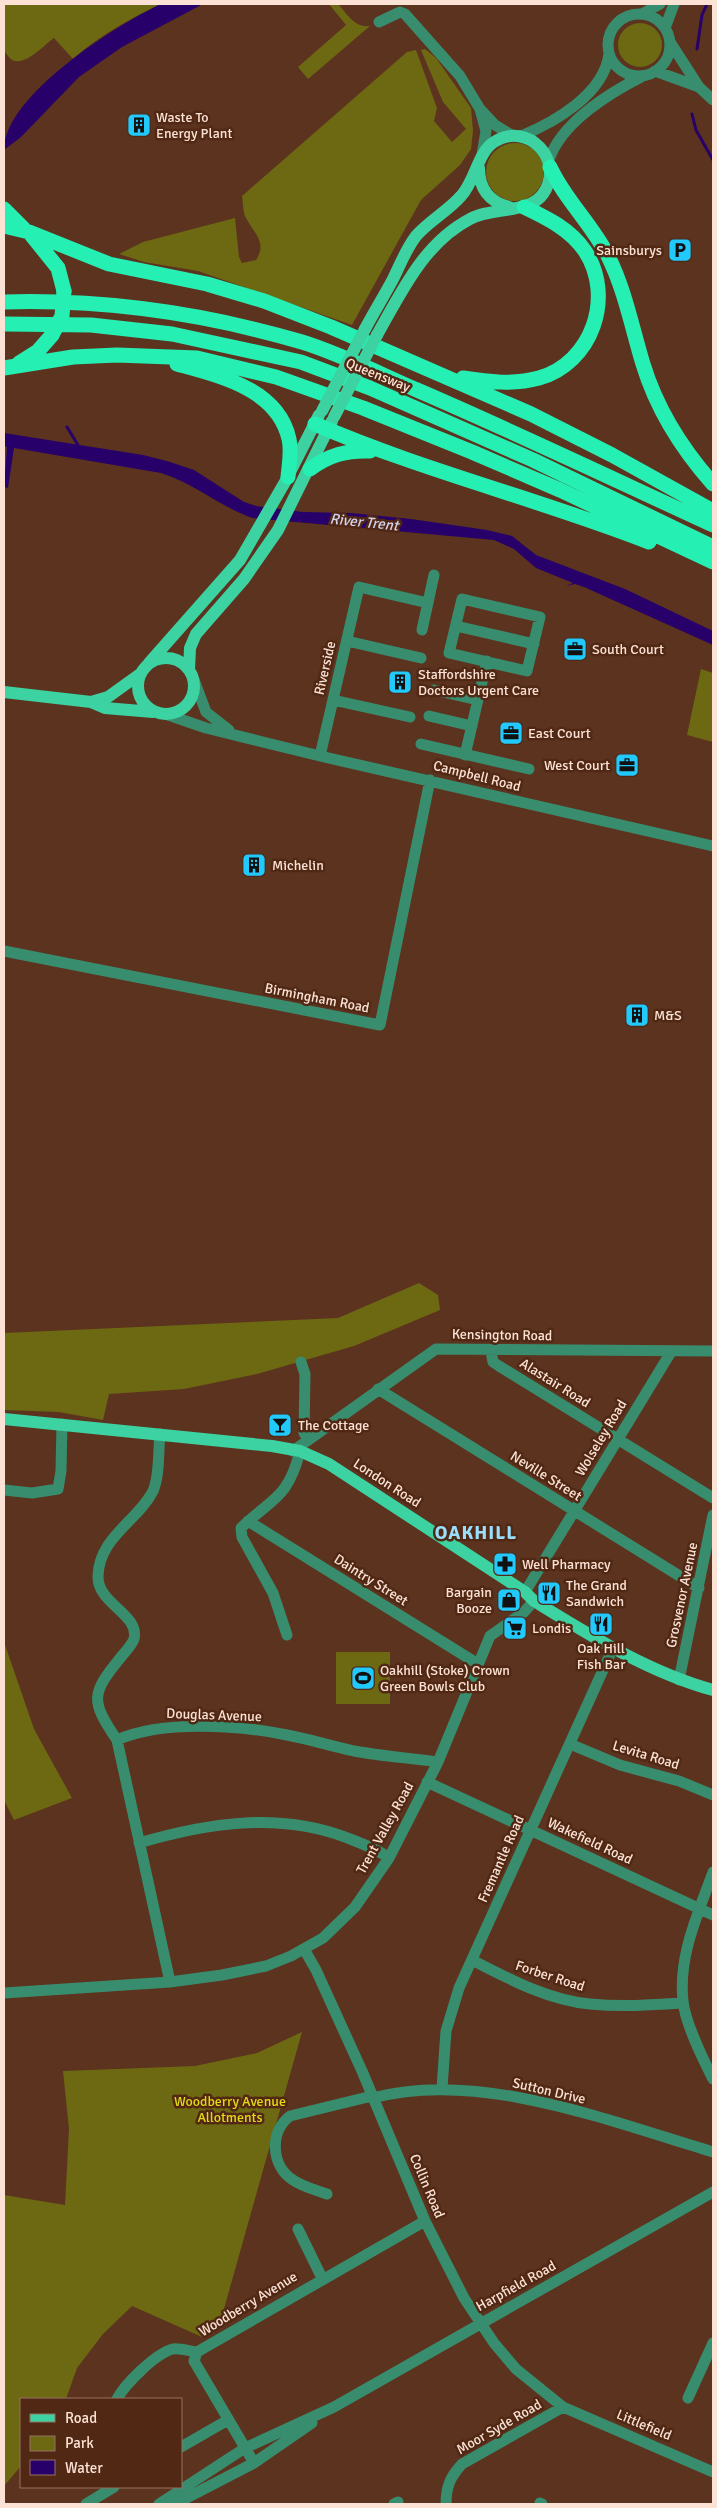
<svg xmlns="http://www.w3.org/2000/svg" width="717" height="2508" viewBox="0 0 717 2508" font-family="Signika,sans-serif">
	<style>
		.green { fill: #6d6812 }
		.water { fill: #270169 }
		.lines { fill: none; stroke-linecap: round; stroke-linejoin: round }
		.stream { stroke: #270169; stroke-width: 3 }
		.minor { stroke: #388d6e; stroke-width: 11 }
		.major { stroke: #3cd2a1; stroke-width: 12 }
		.highway { stroke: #25efb3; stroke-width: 15 }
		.major-bridge { stroke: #3cd2a1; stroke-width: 12 }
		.highway-bridge { stroke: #25efb3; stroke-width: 15 }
		.labels { text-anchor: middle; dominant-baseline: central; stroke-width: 5; stroke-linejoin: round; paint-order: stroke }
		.poi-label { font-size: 14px; fill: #fce2d5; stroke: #502814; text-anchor: start }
		.street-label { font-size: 14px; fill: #fce2d5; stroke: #502814 }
		.park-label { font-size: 14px; fill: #e3d914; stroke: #502814 }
		.water-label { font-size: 15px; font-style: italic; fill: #d3d3ee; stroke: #502814 }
		.district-label { font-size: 19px; font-weight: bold; letter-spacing: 1px; fill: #99defb; stroke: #502814 }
	</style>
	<rect width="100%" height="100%" fill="#5c331f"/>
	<path class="green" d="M4,4H161C131,18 98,36 73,59L54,38C45,44 25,67 12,60C9,58 6,53 4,51Z
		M329,4H338C348,15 355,28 370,26L308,79L298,67L346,25Z
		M618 45a22 22 0 1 1 44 0a22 22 0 1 1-44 0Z
		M425,49L436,58L471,108L473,131L471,149L460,165L421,200L352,325L198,271L144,262L119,254L143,242L235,218L239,257L242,263L256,260C268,242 253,233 245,216C243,211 243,202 242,196L407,52L416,50L437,108L434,121L452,142L466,129L443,102L421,50Z
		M486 172a29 29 0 1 1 58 0a29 29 0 1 1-58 0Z
		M701,669L713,673V742L687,735Z
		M419,1283L438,1295L440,1310L354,1346L257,1374L184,1389L109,1394L103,1420L59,1412L4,1410V1333L338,1318Z
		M4,1642L34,1729L72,1798L14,1820L4,1800Z
		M336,1652H390V1704H336Z
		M302,2032L220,2323L202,2337L132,2306L103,2334L77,2368L66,2399H21V2466L4,2486V2195L65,2205L69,2129L63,2071L195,2066L257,2053Z"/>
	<path class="water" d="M161,4H203L122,47L79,77L21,137L4,150C4,96 116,25 161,4Z
		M4,433L143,455L167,461L194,470L244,502L256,506L303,512L351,513L411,519L487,530L512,536L536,555L625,589L713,631V645L584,587L575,584L566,586L573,583L536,568L514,549L494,540L252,518C219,506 194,483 161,473L14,448L8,488L4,487L7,447L4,446Z"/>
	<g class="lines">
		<path class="stream" d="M697,49L702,15L707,4
			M692,114L696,130L713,160
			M67,427L78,445"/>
		<path class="minor" d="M642,14L660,4
			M608 45a31 31 0 1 1 62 0a31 31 0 1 1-62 0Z
			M379,22L400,12L405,14L460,76L480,109
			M665,28L674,4
			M670,42L699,87L713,100
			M655,71L699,87
			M521,136C555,122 604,94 609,54
			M482,155L486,131L480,109L495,125L513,136
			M549,160C561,123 609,93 643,76
			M462,599L540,617L527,671L449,653Z
			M456,626L534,644
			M422,630L434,575
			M347,641L421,658
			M194,680L206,712L229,730
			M434,690L478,700
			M333,700L410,717
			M168,715L206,728L320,756L713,846
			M429,716L472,726
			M421,744L529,769
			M465,755L487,661
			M320,756L359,587L428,603
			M4,951L380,1025L430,780
			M491,1351L493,1362L499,1366L713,1498
			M301,1362L305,1374L304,1433L308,1438
			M378,1389L699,1588
			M293,1451L436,1349L713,1351
			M4,1490L32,1493L58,1489L61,1471L62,1424
			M248,1521L478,1664
			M525,1592L671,1352
			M287,1635L273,1593L242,1537L241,1528C272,1498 288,1499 300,1451
			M679,1680L713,1515
			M117,1740C90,1700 91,1694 121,1657C125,1652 132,1645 134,1639C140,1614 97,1604 98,1576C99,1537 138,1521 153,1491C160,1475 158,1451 160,1434
			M570,1744L620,1765L679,1781L713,1795
			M427,1782L713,1915
			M139,1843C207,1823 277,1812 345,1837C360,1843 376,1848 389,1858
			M713,1872C698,1914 678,1956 683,2001C685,2023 703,2059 713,2079
			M304,1949L316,1970L362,2071L425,2221L464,2298L494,2343L516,2369L563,2407L713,2472
			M472,1960C509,1979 548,2000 590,2004C622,2007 652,2005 683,2003
			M170,1982L117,1740C162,1720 238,1725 287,1735C309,1739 331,1746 354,1751C381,1756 410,1758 438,1762
			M4,1993L170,1982L222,1975L266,1966L291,1956L323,1938L355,1907L389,1858L438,1762L490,1636L524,1612L534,1601
			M442,2088L446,2031L459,1988L613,1648
			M373,2098C478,2069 612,2122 713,2152
			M327,2194C316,2190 303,2187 293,2180C271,2166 269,2132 290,2116L372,2096
			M298,2229L322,2278
			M688,2398L713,2343
			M117,2399C125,2384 156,2353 173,2349C179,2348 190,2351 197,2352
			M181,2447L228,2420
			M254,2463L194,2361L197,2352L425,2221
			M540,2503L542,2504
			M86,2504L114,2487
			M159,2504L245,2448L334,2407L713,2192
			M175,2504L254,2463L312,2423
			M394,2504L398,2502
			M446,2504C446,2487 450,2477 462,2464L563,2407"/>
		<path class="major" d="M479,168C479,188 489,202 509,207
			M365,329C374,312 384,296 393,279C400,265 406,249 416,236C429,221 448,211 461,196C475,181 478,152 494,142C528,120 566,161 543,194C529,214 491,207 470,219C424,243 402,291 377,335
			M138 686a28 28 0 1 1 56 0a28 28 0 1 1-56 0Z
			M149,663L240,560L285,482L319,415
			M189,670L190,648L196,634L244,579L278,530L332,421
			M4,692L91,702L105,708L153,712
			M91,702L108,697L140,674
			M4,1419L272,1446L300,1451L329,1464L525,1592L534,1601C591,1636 648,1672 713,1690"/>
		<path class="highway" d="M550,167C565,200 592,224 608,256C625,290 632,328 643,364C657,410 682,449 713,484
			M4,209L24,229
			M4,226L29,232L58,268L64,291
			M29,232L109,264L207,284L264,301L331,327L531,414L612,455L713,511
			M4,302C105,299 206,314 302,342C341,354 380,374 417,390C517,433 615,480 713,525
			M4,324L91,325L172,334L301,362L370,388L533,460L713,547
			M19,363L38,351L52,335
			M177,364C220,376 278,389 289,439C292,451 289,465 288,477
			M4,368L73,357L117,355L197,358L276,377L363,408L472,452L560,490L713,562
			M463,378C488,382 514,385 539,378C592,363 615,297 585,251C570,229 547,218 524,207
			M315,424C423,471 539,499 649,542
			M310,469C329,455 347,450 370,451"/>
		<path class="major-bridge" d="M322,411L365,329
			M334,417L377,335"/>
		<path class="highway-bridge" d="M52,335L62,316L64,291"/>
	</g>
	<defs>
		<g id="building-square" transform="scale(1.25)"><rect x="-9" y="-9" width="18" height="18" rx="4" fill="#21c9fd" stroke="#502814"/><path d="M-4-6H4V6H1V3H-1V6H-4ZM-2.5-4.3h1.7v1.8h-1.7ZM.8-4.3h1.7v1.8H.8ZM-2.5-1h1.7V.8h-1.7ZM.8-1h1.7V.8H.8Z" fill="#111"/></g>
		<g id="parking-square" transform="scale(1.25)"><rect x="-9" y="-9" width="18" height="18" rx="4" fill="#21c9fd" stroke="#502814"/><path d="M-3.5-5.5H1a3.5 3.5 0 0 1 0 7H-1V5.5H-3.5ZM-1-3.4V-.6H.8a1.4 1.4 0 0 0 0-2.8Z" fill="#111"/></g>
		<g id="office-square" transform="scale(1.25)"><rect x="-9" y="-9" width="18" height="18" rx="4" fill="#21c9fd" stroke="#502814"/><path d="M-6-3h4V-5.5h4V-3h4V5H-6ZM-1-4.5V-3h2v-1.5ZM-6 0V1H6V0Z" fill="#111"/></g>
		<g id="bar-square" transform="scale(1.25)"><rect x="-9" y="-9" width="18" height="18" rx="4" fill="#21c9fd" stroke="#502814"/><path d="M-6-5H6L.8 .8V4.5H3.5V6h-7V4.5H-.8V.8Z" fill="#111"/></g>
		<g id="pharmacy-square" transform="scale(1.25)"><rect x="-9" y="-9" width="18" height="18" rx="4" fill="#21c9fd" stroke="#502814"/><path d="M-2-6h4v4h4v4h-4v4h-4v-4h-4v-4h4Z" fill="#111"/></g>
		<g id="restaurant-square" transform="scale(1.25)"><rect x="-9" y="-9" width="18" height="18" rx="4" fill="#21c9fd" stroke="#502814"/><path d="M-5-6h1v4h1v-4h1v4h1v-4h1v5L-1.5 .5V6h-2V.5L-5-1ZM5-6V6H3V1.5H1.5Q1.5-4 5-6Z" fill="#111"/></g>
		<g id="shop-square" transform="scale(1.25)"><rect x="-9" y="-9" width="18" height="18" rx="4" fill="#21c9fd" stroke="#502814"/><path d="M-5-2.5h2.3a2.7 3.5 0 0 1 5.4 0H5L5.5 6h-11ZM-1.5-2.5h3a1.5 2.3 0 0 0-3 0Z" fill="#111"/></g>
		<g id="supermarket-square" transform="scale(1.25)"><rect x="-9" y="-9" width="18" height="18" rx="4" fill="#21c9fd" stroke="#502814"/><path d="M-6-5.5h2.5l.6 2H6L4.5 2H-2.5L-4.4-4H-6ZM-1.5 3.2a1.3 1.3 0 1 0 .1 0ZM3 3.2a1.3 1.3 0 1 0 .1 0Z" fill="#111"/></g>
		<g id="stadium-square" transform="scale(1.25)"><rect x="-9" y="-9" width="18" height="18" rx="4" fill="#21c9fd" stroke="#502814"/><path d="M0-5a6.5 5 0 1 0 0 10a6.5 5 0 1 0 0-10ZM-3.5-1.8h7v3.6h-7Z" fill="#111"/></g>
	</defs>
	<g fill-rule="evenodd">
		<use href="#building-square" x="139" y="125"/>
		<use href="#parking-square" x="680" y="250"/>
		<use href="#office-square" x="575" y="649"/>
		<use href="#building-square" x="400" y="682"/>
		<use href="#office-square" x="511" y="733"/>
		<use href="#office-square" x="627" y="765"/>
		<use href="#building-square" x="254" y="865"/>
		<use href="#building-square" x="637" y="1015"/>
		<use href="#bar-square" x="280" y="1425"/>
		<use href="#pharmacy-square" x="505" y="1564"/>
		<use href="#restaurant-square" x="549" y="1593"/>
		<use href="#shop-square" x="509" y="1600"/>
		<use href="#restaurant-square" x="601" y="1624"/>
		<use href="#supermarket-square" x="515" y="1628"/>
		<use href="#stadium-square" x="363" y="1678"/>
	</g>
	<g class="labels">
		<g class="poi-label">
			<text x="156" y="117">Waste To<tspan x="156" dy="16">Energy Plant</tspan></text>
			<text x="662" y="250" text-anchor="end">Sainsburys</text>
			<text x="592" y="649">South Court</text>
			<text x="418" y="674">Staffordshire<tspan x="418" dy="16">Doctors Urgent Care</tspan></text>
			<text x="528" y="733">East Court</text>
			<text x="610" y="765" text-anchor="end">West Court</text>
			<text x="272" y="865">Michelin</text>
			<text x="654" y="1015">M&amp;S</text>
			<text x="298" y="1425">The Cottage</text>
			<text x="522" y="1564">Well Pharmacy</text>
			<text x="566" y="1585">The Grand<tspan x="566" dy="16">Sandwich</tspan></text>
			<text x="492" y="1592" text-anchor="end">Bargain<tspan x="492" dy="16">Booze</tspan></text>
			<text x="532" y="1628">Londis</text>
			<text x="601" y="1648" text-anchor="middle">Oak Hill<tspan x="601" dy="16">Fish Bar</tspan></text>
			<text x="380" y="1670">Oakhill (Stoke) Crown<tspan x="380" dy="16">Green Bowls Club</tspan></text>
		</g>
		<g class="street-label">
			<text transform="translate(378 375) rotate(22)">Queensway</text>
			<text transform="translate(325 668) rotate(-77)">Riverside</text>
			<text transform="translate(477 776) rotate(14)">Campbell Road</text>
			<text transform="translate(317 998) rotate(11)">Birmingham Road</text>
			<text transform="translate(502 1335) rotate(1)">Kensington Road</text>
			<text transform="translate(555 1383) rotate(32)">Alastair Road</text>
			<text transform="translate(601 1438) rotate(-59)">Wolseley Road</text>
			<text transform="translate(546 1476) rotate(32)">Neville Street</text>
			<text transform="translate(387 1483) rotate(33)">London Road</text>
			<text transform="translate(371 1580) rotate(32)">Daintry Street</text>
			<text transform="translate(682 1595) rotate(-78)">Grosvenor Avenue</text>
			<text transform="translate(214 1715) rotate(2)">Douglas Avenue</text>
			<text transform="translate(646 1755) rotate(17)">Levita Road</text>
			<text transform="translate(385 1828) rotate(-61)">Trent Valley Road</text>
			<text transform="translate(590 1841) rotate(25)">Wakefield Road</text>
			<text transform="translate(501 1859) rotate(-66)">Fremantle Road</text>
			<text transform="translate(550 1976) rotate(18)">Forber Road</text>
			<text transform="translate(549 2091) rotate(13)">Sutton Drive</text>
			<text transform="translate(427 2186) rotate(67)">Collin Road</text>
			<text transform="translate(516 2286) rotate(-29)">Harpfield Road</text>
			<text transform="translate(248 2304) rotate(-31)">Woodberry Avenue</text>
			<text transform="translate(644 2425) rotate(23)">Littlefield</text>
			<text transform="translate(499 2427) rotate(-30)">Moor Syde Road</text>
		</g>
		<g class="park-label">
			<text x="230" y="2101">Woodberry Avenue<tspan x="230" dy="16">Allotments</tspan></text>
		</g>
		<g class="water-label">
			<text transform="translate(364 522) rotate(6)">River Trent</text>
		</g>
		<g class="district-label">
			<text x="476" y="1533">OAKHILL</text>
		</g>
	</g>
	<rect width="717" height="2508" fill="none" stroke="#fce2d5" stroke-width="10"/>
	<rect x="20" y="2398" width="162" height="90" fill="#502814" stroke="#957261"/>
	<rect x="30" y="2414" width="25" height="8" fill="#3cd2a1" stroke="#957261"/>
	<text x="65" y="2423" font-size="15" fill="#fce2d5">Road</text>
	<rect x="30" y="2436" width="25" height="15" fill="#6d6812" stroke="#957261"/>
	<text x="65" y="2448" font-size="15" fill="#fce2d5">Park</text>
	<rect x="30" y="2460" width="25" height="15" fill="#270169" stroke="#957261"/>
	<text x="65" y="2473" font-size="15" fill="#fce2d5">Water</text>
</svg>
